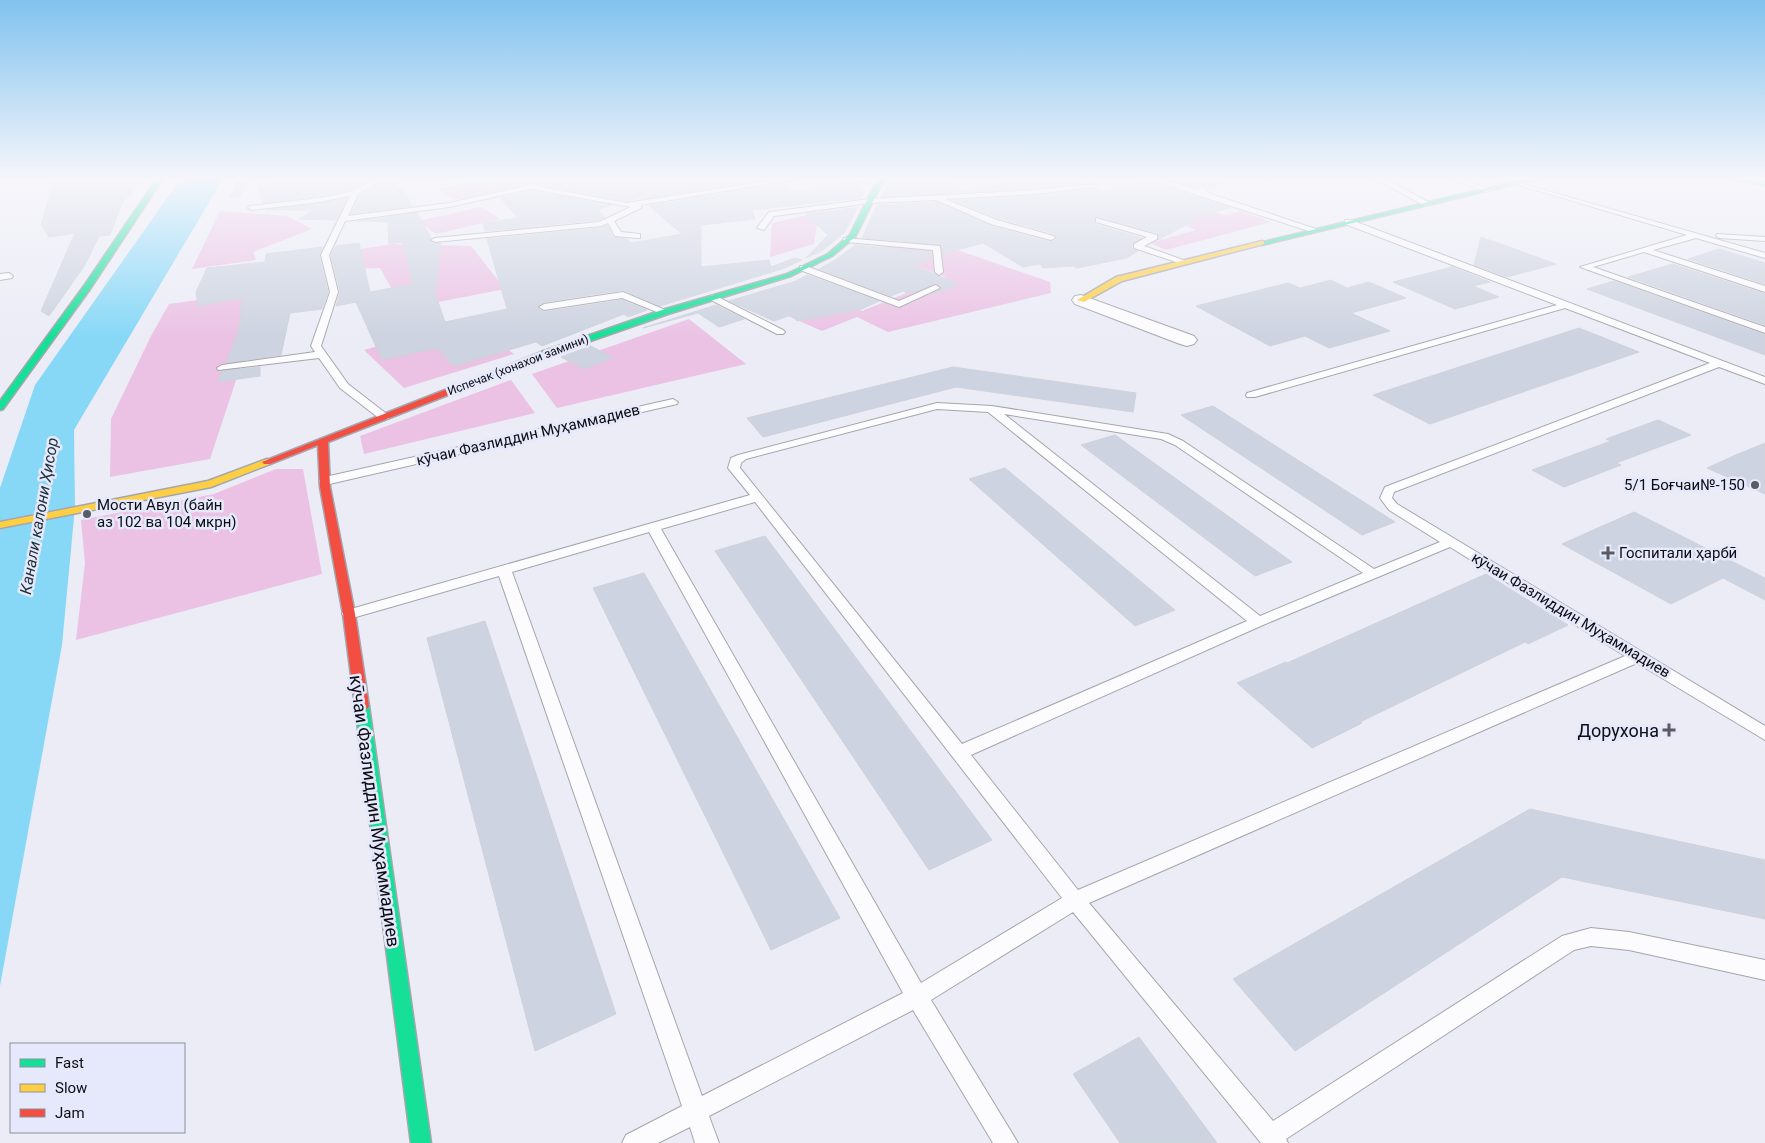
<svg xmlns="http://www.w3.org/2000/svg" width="1765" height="1143" viewBox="0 0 1765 1143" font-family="Roboto,sans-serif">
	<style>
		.green { fill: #ebc2e4 }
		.water { fill: #87d8f7 }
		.building { fill: #cdd3e0; stroke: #cfd2d9 }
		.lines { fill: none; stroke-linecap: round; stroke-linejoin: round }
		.lane-casing { stroke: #a5a6ad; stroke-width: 2 }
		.street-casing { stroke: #a5a6ad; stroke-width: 2 }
		.fast-casing { stroke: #a5a6ad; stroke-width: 3 }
		.slow-casing { stroke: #a5a6ad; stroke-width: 3 }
		.jam-casing { stroke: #a5a6ad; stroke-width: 3 }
		.lane { fill: #fcfcfe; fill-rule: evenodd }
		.street { fill: #fcfcfe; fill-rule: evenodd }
		.fast { fill: #16e098; fill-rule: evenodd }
		.slow { fill: #ffcf43; fill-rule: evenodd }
		.jam { fill: #f24e42; fill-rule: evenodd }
		.poi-dot { fill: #5a5b62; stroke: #e6e8fb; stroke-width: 2 }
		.labels { text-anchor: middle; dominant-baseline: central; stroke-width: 5; stroke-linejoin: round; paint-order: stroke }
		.far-street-label { font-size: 12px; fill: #0c0d13; stroke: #e6e8fb }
		.street-label { font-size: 15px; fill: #0c0d13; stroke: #e6e8fb }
		.poi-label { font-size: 15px; fill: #0c0d13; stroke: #e6e8fb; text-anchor: start }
		.water-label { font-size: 16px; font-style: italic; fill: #1c3038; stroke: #e6e8fb }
		.near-poi-label { font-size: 18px; fill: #0c0d13; stroke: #e6e8fb; text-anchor: end }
		.near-street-label { font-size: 18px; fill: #0c0d13; stroke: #e6e8fb }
	</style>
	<rect width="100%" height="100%" fill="#ebecf6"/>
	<path class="green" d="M240,177H263L251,178L240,197L229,198Z
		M495,178L511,188L454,200L438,189Z
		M1114,197L1189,202L1224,215L1241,211L1271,222L1166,250L1150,243L1196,230Z
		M481,207L500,219L436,234L418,221Z
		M220,211L287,216L312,229L253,252L256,260L192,269Z
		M819,212L814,244L770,257L772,223Z
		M917,236L1050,282L1051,293L888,332L857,317L822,331L779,312L824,295L862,311L946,277L876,251Z
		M393,244L471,246L505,289L403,309L380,268L349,269L341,252Z
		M298,286L313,307L255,323L210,459L110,477L111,419L151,336L169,304Z
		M689,319L746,364L557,408L532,374Z
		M469,320L514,354L404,388L364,350Z
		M511,380L535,413L364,454L360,436Z
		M276,469H303L322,574L76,640L85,563L81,520L214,494Z"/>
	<path class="water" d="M182,177H224L74,430L75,507L62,645L0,986V488L35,385Z"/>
	<path class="building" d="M55,177H143L129,198L124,199L110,235L99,236L85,265L49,316L41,311L75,233L49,237L41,225Z
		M318,177H374L352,189L320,196L263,203L258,186Z
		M480,177H777L778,178L641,199L639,198L627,201L531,183L493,191Z
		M905,177H933L962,190L1013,183L1017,185L1043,177H1059L1079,184L1034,188L881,197L886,187Z
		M1172,177H1216L1218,186L1207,188L1205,185L1199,184L1197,188L1166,178Z
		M384,182H393L407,196L412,206L351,214L359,195Z
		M1149,182L1231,208L1189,218L1195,220L1158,240V233L1095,217V224L1142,238L1132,244V249L1138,251L1126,258L1077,268L1073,266L1043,268L1040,264L1023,267L983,243L943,254L940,244L862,238L877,205L936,202L991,226L1052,242L1057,239L1055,234L998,218L953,200L1034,196L1096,189L1100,190L1098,192Z
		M785,183L795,191L855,183L866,190L862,198L752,210L755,219L701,225V267L769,260L771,267L794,258L802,260L782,269L660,306L623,290L544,302L537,308L544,312L622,300L647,310L628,317L624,314L542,346L536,342L454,366L437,348L382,360L356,302L336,306L340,292L331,255L336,246L359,243L370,292L413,284L402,242L389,244L388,222L358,221L417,213L431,238L429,241L434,244L441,243L435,293L445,322L507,309L487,239L601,228L607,225L613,237L627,239L631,243L682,234L649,206Z
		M531,191L612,205L598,210L605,217L598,220L485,231L483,223L518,218L500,198Z
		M347,199L336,220L299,219L313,210H265Z
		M858,207L844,233L823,250L806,258L828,235L806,214Z
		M1481,237L1556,264L1507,277L1474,265Z
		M855,245L931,252L932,258L913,265L959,284L929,296L941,290V286L935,283L917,291L907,293L903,291L891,296L819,269L837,259Z
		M323,247L319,255L328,292L322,309L290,313L281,355L226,363L239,329L242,298L198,306L196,292L207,268L265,262L266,254Z
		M1719,249L1765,263V284L1688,259Z
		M1673,264L1765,294V325L1628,277Z
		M1452,267L1490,282L1473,286L1499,297L1455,309L1393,282Z
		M807,275L879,301L862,309L797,321L791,315L774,321L729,301L796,281Z
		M1331,280L1347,288L1369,282L1406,298L1351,313L1390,331L1329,348L1305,336L1270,346L1196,306L1288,283L1300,288Z
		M1614,281L1765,335V355L1587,289Z
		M716,305L744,319L719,327L698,313L643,328Z
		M1579,328L1639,352L1430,424L1373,395Z
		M591,346L613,358L584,369L561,357Z
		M260,367V376L218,382L222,371Z
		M953,367L1136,393L1133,412L956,387L763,437L747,418Z
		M1213,406L1395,522L1362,535L1181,415Z
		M1658,420L1691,435L1616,463L1621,465L1564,487L1532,470L1611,441L1606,439Z
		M1115,435L1292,562L1255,576L1081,445Z
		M1765,443V494L1707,468L1736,455Z
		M1005,468L1175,610L1135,626L969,479Z
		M1634,512L1765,578V600L1723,578L1671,604L1562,544Z
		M765,536L992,840L929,870L715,551Z
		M644,573L840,918L771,950L593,588Z
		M1486,574L1568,625L1528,644L1525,642L1360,722L1362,723L1312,748L1237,683L1286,662L1287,663Z
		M485,621L616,1014L535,1051L427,638Z
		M1530,809L1765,860V919L1562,877L1295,1051L1233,979Z
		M1139,1037L1217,1143H1120L1073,1074Z"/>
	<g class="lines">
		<g class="lane-casing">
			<path id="lane" d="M378,177H450L447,179L383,180L358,194L348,216L449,203L531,185L627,203L793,177H810L641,205V208L614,221L621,232L640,234V238H637L615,236L608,223L601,226L435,242L431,240L435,238L599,222L631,207L531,189L449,207L345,221L329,255L338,292L321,346L348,384L388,415L390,417L388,419H380L340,388L319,358L218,370L217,368L222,365L315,352L311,346L330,292L321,255L350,196L320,202L252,210L248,208L249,206L320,198L353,191Z
				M829,177L880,180L883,182L880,184Z
				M1146,177H1154L1199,190V186H1203L1208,193L1319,230L1312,232L1147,179Z
				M1372,177H1381L1432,204L1425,206Z
				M1446,177H1456L1493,190L1486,192Z
				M1516,182L1765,253V258L1696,238L1653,250L1765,286V292L1644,252L1593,267L1765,327V333L1580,267L1687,235L1516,184Z
				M1094,184L1098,186L1096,187L1034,194L945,199L997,220L1054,236L1055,238L1051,240L991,224L936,200L870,203L774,216L764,230L757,228L769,212L870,199L1034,190Z
				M1096,218L1157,235V239L1144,246L1189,262L1182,264L1134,248V244L1147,237L1096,222Z
				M1345,220H1351L1765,377V384L1719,367L1394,492L1392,498L1397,504L1765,726V740L1637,663L1089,903L1273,1121L1562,936L1591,928L1629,932L1765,960V980L1629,950L1591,946L1574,950L1286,1139L1288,1143H1261L1073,912L931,1000L1018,1143H993L913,1010L709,1116L719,1143H695L690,1127L658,1143H622L626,1135L682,1106L499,576L349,619L344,617L342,614L344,611L750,495L728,468L731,458L738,455L937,403L992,406L1168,434L1183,441L1374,569L1440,542L1389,510L1380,498L1385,487L1710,363L1565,308L1255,397H1247L1246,395L1247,393L1557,305L1345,224ZM937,409L988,412L1247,621L962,744L740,468L741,463L746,459ZM1004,414L1161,439L1175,445L1363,573L1260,616ZM755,502L1062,898L921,983L661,529ZM649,532L903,993L702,1096L512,572ZM1450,547L1625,656L1078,890L971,755L1263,625Z
				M1717,234L1765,237V241L1720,238L1716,236Z
				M844,238L940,246L943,272L939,275L935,272L933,250L847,242L843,240Z
				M800,266H806L899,301L933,286L936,285L940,288L899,307L800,270Z
				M9,273L13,276L12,278L0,280V274Z
				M623,292L670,312L668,314H662L622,298L544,310L539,307L544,304Z
				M714,295L783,330L785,332L783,334H777L711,300V296Z
				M673,399L678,402L677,404L325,485L319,481L325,477Z"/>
		</g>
		<g class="street-casing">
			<path id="street" d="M1081,295L1194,336L1197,340L1194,344L1187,346L1180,344L1075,304L1072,300L1075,296Z"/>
		</g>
		<g class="fast-casing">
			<path id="fast" d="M158,177H164L90,289L3,409L0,410V401L84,286Z
				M882,177H888L880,187L855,237L832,256L791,276L668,314L550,355L453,393H447L446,391L544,351L662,310L787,274L828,254L850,235L874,186Z
				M1533,177H1544L1262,245L1259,243Z
				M1725,177H1738L1765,182V186Z
				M362,701L367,703L369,706L431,1143H411L355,706L357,703Z"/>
		</g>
		<g class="slow-casing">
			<path id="slow" d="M1262,241L1264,242V244L1122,281L1084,302L1077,300L1116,277Z
				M267,459L270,460L272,462L270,464L211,487L0,528V522L208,481Z"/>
		</g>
		<g class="jam-casing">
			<path id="jam" d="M450,388L453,389V393L328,442L330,487L355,614L369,706L367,709H357L355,706L343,614L320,487L318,445L270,464H264L262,462Z"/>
		</g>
		<use href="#lane" class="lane"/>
		<use href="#street" class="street"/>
		<use href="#fast" class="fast"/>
		<use href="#slow" class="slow"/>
		<use href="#jam" class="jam"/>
	</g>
	<linearGradient id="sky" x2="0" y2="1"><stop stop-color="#81c2ee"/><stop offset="0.53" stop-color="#f6f6fb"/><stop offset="1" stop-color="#f6f6fb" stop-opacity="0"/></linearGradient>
	<rect width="1765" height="337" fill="url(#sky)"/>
	<g class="poi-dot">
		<circle cx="1755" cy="485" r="5"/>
		<circle cx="87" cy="514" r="5"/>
		<path d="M1605.5 545.5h5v5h5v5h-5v5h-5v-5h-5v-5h5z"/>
		<path d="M1666.5 722.5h5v5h5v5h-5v5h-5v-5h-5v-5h5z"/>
	</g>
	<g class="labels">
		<g class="far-street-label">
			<text transform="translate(518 365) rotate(-21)">Испечак (хонахои замини)</text>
		</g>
		<g class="street-label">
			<text transform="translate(528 435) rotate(-13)">кӯчаи Фазлиддин Муҳаммадиев</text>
			<text transform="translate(1571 615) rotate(31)">кӯчаи Фазлиддин Муҳаммадиев</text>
		</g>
		<g class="poi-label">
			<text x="1745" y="485" text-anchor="end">5/1 Боғчаи№-150</text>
			<text x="97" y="505">Мости Авул (байн<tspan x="97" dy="17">аз 102 ва 104 мкрн)</tspan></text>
			<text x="1619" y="553">Госпитали ҳарбӣ</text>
		</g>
		<g class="water-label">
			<text transform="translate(39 516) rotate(-80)">Канали калони Ҳисор</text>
		</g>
		<g class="near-poi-label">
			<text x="1659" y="730">Дорухона</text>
		</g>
		<g class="near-street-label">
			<text transform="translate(375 811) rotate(82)">кӯчаи Фазлиддин Муҳаммадиев</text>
		</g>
	</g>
	<rect x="10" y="1043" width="175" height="90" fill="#e6e8fb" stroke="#8f909e"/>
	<rect x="20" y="1059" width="25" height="8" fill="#16e098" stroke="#8f909e"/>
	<text x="55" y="1068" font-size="15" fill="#0c0d13">Fast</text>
	<rect x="20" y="1084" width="25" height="8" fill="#ffcf43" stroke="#8f909e"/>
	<text x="55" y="1093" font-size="15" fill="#0c0d13">Slow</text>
	<rect x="20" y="1109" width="25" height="8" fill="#f24e42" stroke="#8f909e"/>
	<text x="55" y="1118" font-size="15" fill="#0c0d13">Jam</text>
</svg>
